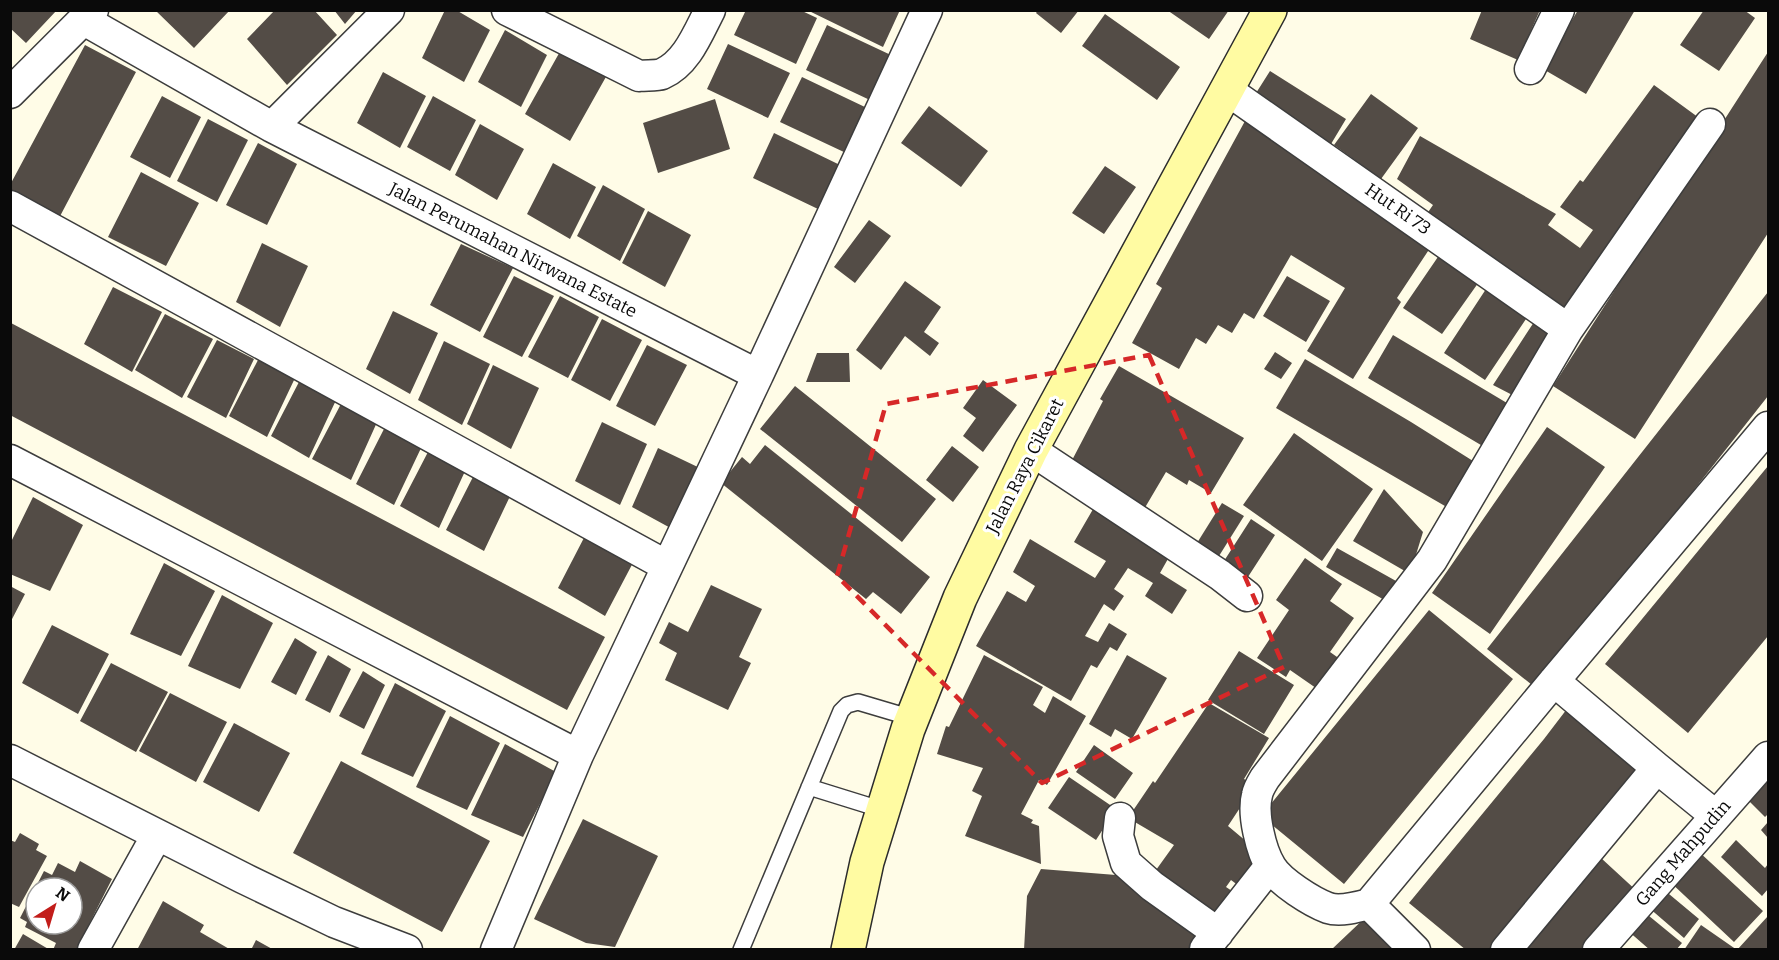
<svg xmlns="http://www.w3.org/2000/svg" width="1779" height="960" viewBox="0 0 1779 960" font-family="Bitter,serif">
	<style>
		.building { fill: #534c46; fill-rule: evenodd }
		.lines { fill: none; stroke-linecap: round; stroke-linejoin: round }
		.lane-casing { stroke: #3d3d3d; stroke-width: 18 }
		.street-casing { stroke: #3d3d3d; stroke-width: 33 }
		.secondary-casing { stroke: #2c2c2c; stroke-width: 36 }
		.lane { stroke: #fff; stroke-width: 15 }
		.street { stroke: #fff; stroke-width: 30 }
		.secondary { stroke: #fffba2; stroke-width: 33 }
		.marked { fill: none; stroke: #d62828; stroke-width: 4.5; stroke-dasharray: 12 8; stroke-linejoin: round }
		.labels { text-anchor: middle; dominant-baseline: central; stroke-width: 6; stroke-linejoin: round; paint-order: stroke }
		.street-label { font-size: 18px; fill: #0a0a0a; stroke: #fff }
	</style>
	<rect width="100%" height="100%" fill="#fffce7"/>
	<path class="building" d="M10,10H57L26,43L10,28Z
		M155,10H230L194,48Z
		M275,10H314L337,35L287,85L247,39Z
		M334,10H357L345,24Z
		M445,10H456L490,30L464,82L422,58Z
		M746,10H800L817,18L796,64L734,35Z
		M807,10H900L883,47Z
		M1038,10H1079L1061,33L1036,13Z
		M1167,10H1229L1209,39Z
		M1482,10H1540L1518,60L1470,39Z
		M1578,10H1635L1586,94L1543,69Z
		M1704,10H1744L1755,18L1719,71L1680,45Z
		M1105,14L1180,67L1157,100L1082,46Z
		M827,25L893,56L872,101L806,70Z
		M505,30L547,55L521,107L478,82Z
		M728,44L790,73L768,118L707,89Z
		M85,45L136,72L58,220L10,195V185Z
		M562,48L607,75L570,141L525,114Z
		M1768,52V233L1635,439L1553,386Z
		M1270,71L1346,119L1328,149L1251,101Z
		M383,72L426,96L400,148L357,123Z
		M802,77L867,108L846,153L780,122Z
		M1654,85L1706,123L1573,314L1424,218L1433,205L1397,179L1420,136L1556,214L1548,225L1580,248L1593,230L1560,207L1580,180L1583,182Z
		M1371,94L1418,128L1381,179L1334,145Z
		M162,96L201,117L170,178L130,157Z
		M433,96L476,120L450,171L407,147Z
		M715,99L730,149L658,173L643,123Z
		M929,106L988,151L961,187L901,143Z
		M1251,110L1434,242L1397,298L1401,302L1353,379L1307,351L1345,288L1291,255L1254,319L1244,313L1232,333L1218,325L1206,344L1196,338L1179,369L1132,343L1162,288L1156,284Z
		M208,119L248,140L217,202L177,181Z
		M480,124L524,149L497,200L455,175Z
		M774,133L840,165L818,209L753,178Z
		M258,143L297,164L267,225L226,205Z
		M553,163L596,187L570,239L527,214Z
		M1105,166L1136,187L1104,234L1072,213Z
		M141,172L199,203L166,266L108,237Z
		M603,185L645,209L620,261L577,236Z
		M648,211L691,235L665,287L622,263Z
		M869,220L891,236L855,283L834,267Z
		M262,243L308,266L280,327L236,302Z
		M461,244L513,268L480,332L430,305Z
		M1442,251L1481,279L1442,334L1403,308Z
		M514,276L554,296L522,357L483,337Z
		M1287,276L1330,301L1306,342L1263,316Z
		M905,281L941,307L924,332L939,343L930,356L905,336L881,370L856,350Z
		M1488,286L1530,313L1485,380L1444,353Z
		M113,287L162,312L132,372L84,344Z
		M1768,292V396L1537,689L1487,649Z
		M560,296L599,317L568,378L528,357Z
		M393,311L438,333L410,394L366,369Z
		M165,314L213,339L182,398L135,370Z
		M602,319L642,340L610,401L571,380Z
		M1534,322L1560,339L1522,400L1493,385Z
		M11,323L605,637L567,710L10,415Z
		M1393,335L1517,409L1491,451L1368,378Z
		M217,340L254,359L226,418L187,397Z
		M444,341L490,364L462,425L418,400Z
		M647,345L687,365L655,426L616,406Z
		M1275,352L1292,363L1281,379L1264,369Z
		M817,353H849L850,382H806Z
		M1305,359L1411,422L1481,466L1457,513L1276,408Z
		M258,360L295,378L267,437L229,416Z
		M493,365L539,388L511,449L467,424Z
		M1119,366L1244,438L1211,493L1189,480L1187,485L1166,472L1143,511L1069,466L1103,401L1100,399Z
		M300,380L337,398L309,458L271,436Z
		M983,380L1017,405L983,452L963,436L976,418L963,408Z
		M795,386L936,499L902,542L760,429Z
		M342,402L378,420L351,480L312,459Z
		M602,422L647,444L620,505L575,481Z
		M385,427L422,446L394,505L356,484Z
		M1547,427L1605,467L1490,634L1432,593Z
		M1294,433L1373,489L1322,561L1243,505Z
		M765,445L930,577L901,614L873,592L866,599L721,483L742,457L750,464Z
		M952,446L979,467L953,502L926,480Z
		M658,448L704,470L676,531L632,507Z
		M429,450L466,469L439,528L400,506Z
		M1768,466V636L1688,733L1605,664Z
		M475,473L512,492L484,551L446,530Z
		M1384,489L1423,532L1410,574L1353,541Z
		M33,497L83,525L50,591L10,574V544Z
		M1222,503L1244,516L1219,556L1197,543Z
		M1096,504L1173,550L1160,573L1187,590L1172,614L1145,596L1153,583L1128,568L1114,589L1124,596L1114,611L1104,604L1085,636L1098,642L1109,623L1127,634L1117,651L1110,647L1097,668L1091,665L1071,701L976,646L1007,591L1026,602L1035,586L1013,572L1030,539L1095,578L1106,561L1074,542Z
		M1251,519L1275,535L1246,580L1224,561Z
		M587,532L636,557L605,616L558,588Z
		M1337,548L1405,586L1395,606L1326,567Z
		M1305,558L1342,584L1330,601L1354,618L1330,652L1347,664L1326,695L1290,670L1286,677L1257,658L1289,610L1276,600Z
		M164,563L215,591L181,656L130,634Z
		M711,585L762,609L739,657L751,663L728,710L665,680L677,653L659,643L669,622L688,632Z
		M10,586L25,594L10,623Z
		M222,595L273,623L240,689L188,666Z
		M1429,610L1513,679L1344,884L1261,816Z
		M52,625L109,654L78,714L22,683Z
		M295,638L317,652L296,695L271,682Z
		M1239,651L1294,685L1264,734L1208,700Z
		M328,655L351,669L330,713L305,700Z
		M984,655L1043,687L1033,705L1045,713L1053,696L1086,716L1047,785L1039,780L1021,814L1033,820L1031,823L1039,826L1041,864L965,836L982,796L972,791L983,768L937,754L946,726L949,727Z
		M1127,655L1167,678L1132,739L1115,729L1111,737L1089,724Z
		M111,663L168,692L136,752L80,721Z
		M363,671L385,685L364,729L339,716Z
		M395,683L446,711L413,777L361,754Z
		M170,693L227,722L196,782L139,751Z
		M1573,701L1647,763L1501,950H1466L1409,903L1544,739Z
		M1209,703L1269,738L1244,779L1255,785L1228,826L1253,847L1259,861L1239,886L1231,880L1226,887L1238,895L1226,911L1219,906L1208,921L1151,877L1174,845L1128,818L1153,781L1155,783Z
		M450,716L500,743L467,810L416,787Z
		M234,723L290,753L259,812L203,782Z
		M505,744L556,772L523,837L471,815Z
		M1094,745L1133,773L1115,799L1076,772Z
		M341,761L490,841L442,932L293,853Z
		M1768,771V814L1765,817L1744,796Z
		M1069,777L1116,809L1096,840L1048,808Z
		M583,819L658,856L615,947L586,943L534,919Z
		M1768,822V838L1761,830Z
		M20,833L39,844L36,850L47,856L19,907L10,903V840L15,842Z
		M1736,840L1765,868L1768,864V889L1762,896L1721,857Z
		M1697,850L1763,911L1734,942L1668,880Z
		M1601,858L1639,893L1587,950H1518Z
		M80,861L112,879L76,950H53L56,943L25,927L27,922L20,918L44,871L52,875L58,863L75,872ZM36,888H72V924H36Z
		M1041,869L1116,875L1207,939L1193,950H1024L1027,896Z
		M1663,889L1699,919L1684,938L1648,907Z
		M163,901L204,925L200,932L231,950H137Z
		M1643,911L1682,943L1676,950H1650L1627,930Z
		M1369,914L1401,950H1331Z
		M1768,916V950H1737Z
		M1701,925L1737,950H1684Z
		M23,934L50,950H14Z
		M256,940L274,950H251Z"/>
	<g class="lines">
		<g class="lane-casing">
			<path id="lane" d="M809,787L883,810
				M741,950L841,711L847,705L858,702L912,718"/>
		</g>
		<g class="street-casing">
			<path id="street" d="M507,10L639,76C646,75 656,76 662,74C687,63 698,33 710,10
				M84,20L272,127L758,375L578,755L496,950
				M1530,69L1559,10
				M1227,90L1568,329
				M10,93L93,10
				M272,127L389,10
				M10,206L667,566
				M758,375L927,10
				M1031,450L1220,575L1247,596
				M10,460L578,755
				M10,760L243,878L334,922L407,950
				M1657,768L1716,816
				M1120,818L1118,836L1126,863L1152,886L1218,933
				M1369,904C1358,907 1340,912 1328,908C1312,902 1280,882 1271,867C1261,851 1252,814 1257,795C1258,789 1262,783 1265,778L1432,560L1568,329L1710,124
				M1205,949L1270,866
				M93,950L157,835
				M1415,950L1369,904L1554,681L1768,427
				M1506,950L1657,768L1554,681
				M1598,950L1768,757"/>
		</g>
		<g class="secondary-casing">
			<path id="secondary" d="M848,950L867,862L908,729L960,598L1031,450L1270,10"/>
		</g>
		<use href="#lane" class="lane"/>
		<use href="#street" class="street"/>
		<use href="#secondary" class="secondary"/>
	</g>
	<path class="marked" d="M1149,355L1284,667L1042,783L837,576L886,404Z"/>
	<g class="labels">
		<g class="street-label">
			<text transform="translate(1398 209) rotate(35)">Hut Ri 73</text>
			<text transform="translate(513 250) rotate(27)">Jalan Perumahan Nirwana Estate</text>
			<text transform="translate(1025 466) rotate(-63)">Jalan Raya Cikaret</text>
			<text transform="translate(1683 853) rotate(-49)">Gang Mahpudin</text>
		</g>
	</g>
	<rect width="1779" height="960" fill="none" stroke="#0a0a0a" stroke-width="24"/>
	<g transform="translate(54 906) rotate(37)"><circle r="28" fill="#ffffff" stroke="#9d9d9d" stroke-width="1.5"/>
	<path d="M0-4.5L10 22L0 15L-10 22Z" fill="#c21d1a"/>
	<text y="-9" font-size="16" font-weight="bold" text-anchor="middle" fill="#0a0a0a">N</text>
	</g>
</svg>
